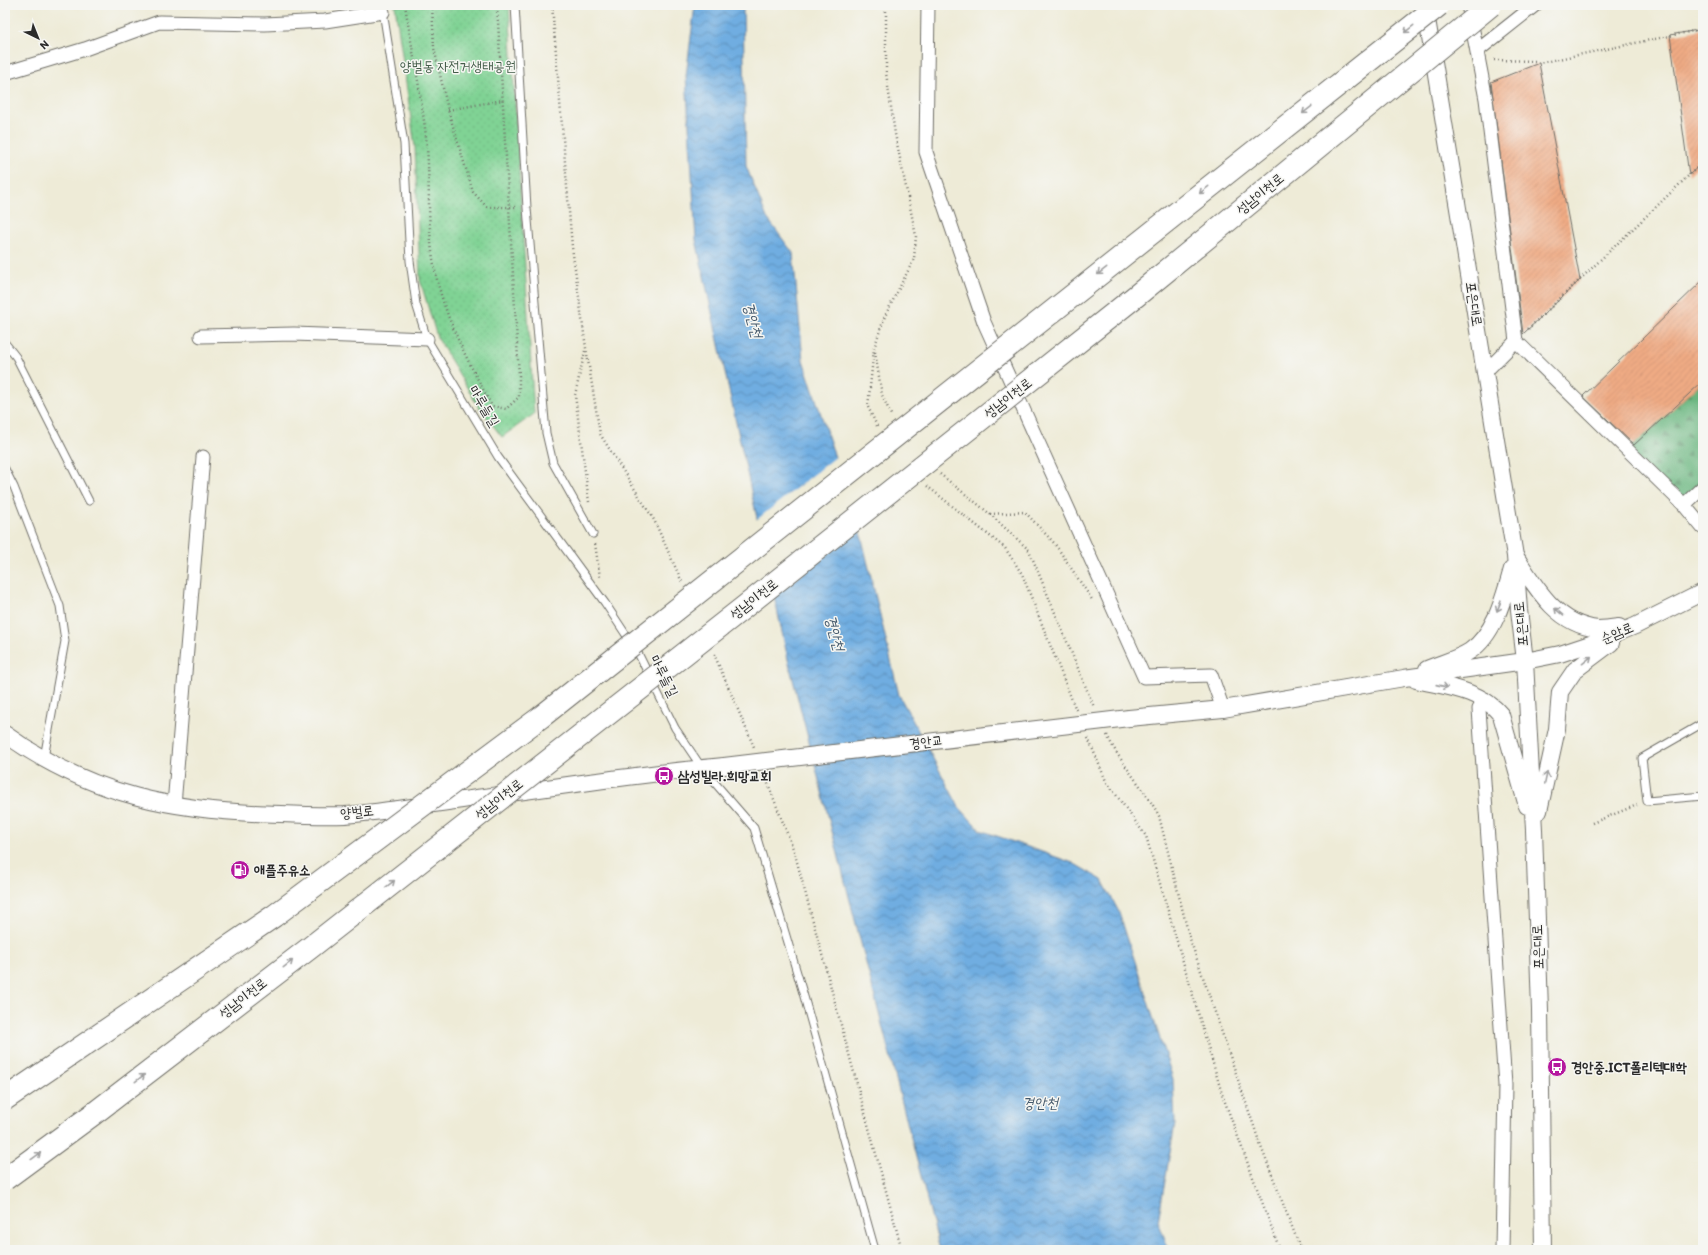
<svg xmlns="http://www.w3.org/2000/svg" width="1708" height="1255" viewBox="0 0 1708 1255" font-family="Itim,'Poor Story',sans-serif">
	<style>
		.grass { fill: url(#grass-dots); stroke: #567f60 }
		.forest { fill: url(#forest-firs); stroke: #4a7054 }
		.water { fill: url(#water-waves); stroke: #4d6c86 }
		.pier { fill: #eeebd7 }
		.building { fill: url(#building-hatch) }
		.lines { fill: none; stroke-linecap: round; stroke-linejoin: round }
		.service-casing { stroke: #6f6e67; stroke-width: 9 }
		.minor-casing { stroke: #6f6e67; stroke-width: 15 }
		.tertiary-casing { stroke: #6f6e67; stroke-width: 18 }
		.path { stroke: #6f6e67; stroke-width: 2.5; stroke-dasharray: 1 3; stroke-linecap: butt }
		.service { stroke: #fff; stroke-width: 7 }
		.minor { stroke: #fff; stroke-width: 13 }
		.tertiary { stroke: #fff; stroke-width: 16 }
		.tertiary-bridge-casing { stroke: #6f6e67; stroke-width: 18; stroke-linecap: butt }
		.trunk-bridge-casing { stroke: #6f6e67; stroke-width: 24; stroke-linecap: butt }
		.tertiary-bridge { stroke: #fff; stroke-width: 16 }
		.trunk-bridge { stroke: #fff; stroke-width: 22 }
		.oneway { stroke: #a0a0a0 }
		.labels { text-anchor: middle; dominant-baseline: central; stroke-width: 3; stroke-linejoin: round; paint-order: stroke }
		.park-label { font-size: 14px; fill: #445d4a; stroke: #f6f6f2 }
		.street-label { font-size: 14px; fill: #2b2b2b; stroke: #f6f6f2 }
		.poi-label { font-size: 14px; font-weight: bold; fill: #2b2b2b; stroke: #f6f6f2; text-anchor: start }
		.water-label { font-size: 15px; font-style: italic; fill: #43586b; stroke: #f6f6f2 }
	</style>
	<defs>
		<pattern id="grass-dots" width="8" height="8" patternUnits="userSpaceOnUse"><rect width="8" height="8" fill="#80d394"/><path d="M2 2h.1M6 6h.1" fill="none" stroke="#6fb580" stroke-width="1.8" stroke-linecap="round"/></pattern>
		<pattern id="forest-firs" width="22" height="20" patternUnits="userSpaceOnUse"><rect width="22" height="20" fill="#68b57e"/><path d="M5 1l3.5 6h-7zM16 11l3.5 6h-7z" fill="#569367"/></pattern>
		<pattern id="water-waves" width="16" height="10" patternUnits="userSpaceOnUse"><rect width="16" height="10" fill="#6fade1"/><path d="M0 5q4-4 8 0t8 0" fill="none" stroke="#5b8db7"/></pattern>
		<pattern id="building-hatch" width="6" height="6" patternUnits="userSpaceOnUse"><rect width="6" height="6" fill="#efab84"/><path d="M-1 1l2-2M0 6l6-6M5 7l2-2" fill="none" stroke="#cd9372"/></pattern>
	</defs>
	<rect width="100%" height="100%" fill="#f6f6f2"/>
	<filter id="ink" filterUnits="userSpaceOnUse"><feTurbulence type="fractalNoise" baseFrequency=".025" numOctaves="2"/><feDisplacementMap in="SourceGraphic" scale="8" xChannelSelector="R" yChannelSelector="G"/><feConvolveMatrix kernelMatrix="1 2 1 2 8 2 1 2 1" color-interpolation-filters="sRGB"/></filter>
	<filter id="wash" filterUnits="userSpaceOnUse"><feTurbulence type="fractalNoise" baseFrequency=".012" numOctaves="4" result="noise"/><feDisplacementMap in="SourceGraphic" scale="16" xChannelSelector="R" yChannelSelector="G"/><feGaussianBlur stdDeviation="0.9" result="paint"/><feColorMatrix in="noise" values="0 0 0 0 0 0 0 0 0 0 0 0 0 0 0 0 0 1.4 0 .05"/><feComposite in="paint" operator="in"/></filter>
	<g filter="url(#wash)">
		<rect width="100%" height="100%" fill="#eeebd7"/>
		<path class="grass" d="M395,5H509L534,414L502,437L478,406L437,337L420,280L415,147Z"/>
		<path class="forest" d="M1703,381V487L1684,505L1628,450Z"/>
		<path class="water" d="M695,5H743L746,166L767,218L793,253L803,360L862,539L899,695L959,807L980,830L1073,863L1102,880L1119,912L1173,1079L1175,1124L1158,1221L1169,1250H940L789,664L696,240L686,76Z"/>
		<path class="pier" d="M837,456L861,527L772,597L755,521Z"/>
		<g id="blocks">
			<path class="building" d="M1703,29V162L1689,175L1670,35Z
				M1539,63L1580,280L1523,334L1491,82Z
				M1703,280V381L1634,445L1583,396Z"/>
		</g>
	</g>
	<g filter="url(#ink)">
		<use href="#blocks" fill-opacity="0" stroke="#6f6e67" stroke-width="1"/>
		<g class="lines">
			<g class="service-casing">
				<path id="service" d="M382,5L404,144L410,261L416,304L427,339L498,457L605,603L638,653L675,728L702,768L754,828L803,993L875,1250
					M515,5L527,208L546,433L553,463L593,534
					M5,343L16,357L89,501
					M5,469L14,487L60,606L65,641L44,758
					M1703,723L1642,758L1647,801L1703,796"/>
			</g>
			<g class="minor-casing">
				<path id="minor" d="M928,5L926,152L984,322L1144,677L1211,675L1223,709
					M1468,5L1486,99L1516,341L1485,372
					M1477,51L1535,5
					M5,73L85,49L159,22L265,24L325,21L383,12
					M201,336L294,334L427,339
					M1516,341L1684,505L1703,528
					M1684,505L1703,487
					M1485,699L1479,709L1505,1085L1502,1250
					M174,805L203,457"/>
			</g>
			<g class="tertiary-casing">
				<path id="tertiary" d="M1425,7L1515,556L1519,610L1525,661L1534,830L1540,1010L1543,1250
					M1516,557C1536,588 1557,625 1598,629C1605,629 1612,628 1619,627
					M1427,669C1440,663 1458,659 1470,651C1495,634 1504,597 1512,569
					M1416,680C1446,687 1480,689 1501,715L1527,806
					M1129,718L1223,709L1404,678L1525,661L1560,654L1593,643L1635,626L1703,592
					M5,734C91,796 177,812 281,814C302,815 324,816 345,815C384,812 423,805 462,800C549,788 636,774 724,766
					M1539,811L1557,729L1560,692L1575,670L1611,643"/>
			</g>
			<path class="path" d="M405,5C412,49 421,93 426,137C431,181 426,226 435,270C444,318 469,363 492,406L506,409L519,397V376L497,5
				M432,5L434,48L448,110L473,192L487,207H516
				M552,5L572,247L586,348L600,434L654,520L682,582
				M1494,60L1535,61L1539,63L1703,29
				M448,110L503,100
				M1528,329L1703,162
				M585,351L575,395L589,502
				M875,352L882,395L892,417
				M877,426L868,407L874,348L885,316L914,259L916,236L895,134L886,73V5
				M940,474L990,514L1029,550L1094,707
				M927,486L1005,548L1022,574L1076,710
				M990,514L1025,512L1055,544L1093,601
				M595,544L600,577
				M714,654L754,747
				M1107,735C1121,765 1144,787 1159,816L1189,936L1260,1144L1301,1250
				M1088,738L1106,781L1146,836L1222,1094L1280,1250
				M765,776L794,851L902,1250
				M1592,823L1637,805"/>
			<use href="#service" class="service"/>
			<use href="#minor" class="minor"/>
			<use href="#tertiary" class="tertiary"/>
			<g class="tertiary-bridge-casing">
				<path id="tertiary-bridge" d="M724,766L1129,718"/>
			</g>
			<g class="trunk-bridge-casing">
				<path id="trunk-bridge" d="M5,1099L274,916L541,717L1439,5
					M5,1179L92,1115L311,947L743,608L1136,296L1491,5"/>
			</g>
			<use href="#tertiary-bridge" class="tertiary-bridge"/>
			<use href="#trunk-bridge" class="trunk-bridge"/>
		</g>
		<defs><path id="oneway-shaft" d="M-6 0H5M1.5-3L5.5 0L1.5 3" fill="none" stroke-width="1.6" stroke-linecap="round" stroke-linejoin="round"/></defs>
		<g class="oneway">
			<use href="#oneway-shaft" transform="translate(1409 29) rotate(142)"/>
			<use href="#oneway-shaft" transform="translate(1307 110) rotate(142)"/>
			<use href="#oneway-shaft" transform="translate(1204 190) rotate(142)"/>
			<use href="#oneway-shaft" transform="translate(1102 271) rotate(142)"/>
			<use href="#oneway-shaft" transform="translate(1499 606) rotate(112)"/>
			<use href="#oneway-shaft" transform="translate(1559 612) rotate(-139)"/>
			<use href="#oneway-shaft" transform="translate(1587 660) rotate(-39)"/>
			<use href="#oneway-shaft" transform="translate(1442 686) rotate(13)"/>
			<use href="#oneway-shaft" transform="translate(1546 778) rotate(-78)"/>
			<use href="#oneway-shaft" transform="translate(390 884) rotate(-38)"/>
			<use href="#oneway-shaft" transform="translate(288 964) rotate(-38)"/>
			<use href="#oneway-shaft" transform="translate(140 1078) rotate(-38)"/>
			<use href="#oneway-shaft" transform="translate(36 1156) rotate(-36)"/>
		</g>
	</g>
	<defs>
		<g id="bus-disc" transform="scale(1)"><circle r="9.5" fill="#b5179e" stroke="#f6f6f2"/><path d="M-5-6H5V4H4V6H2V4H-2V6H-4V4H-5ZM-3.5-4V0h7V-4ZM-3.5 1.2v1.5H-2V1.2ZM2 1.2v1.5H3.5V1.2Z" fill="#fff"/></g>
		<g id="fuel-disc" transform="scale(1)"><circle r="9.5" fill="#b5179e" stroke="#f6f6f2"/><path d="M-5.5-6h7V0h2V4h1.3V-2.5L3-4.5l.8-.8L6-3V5H2.5V1h-1V6h-7ZM-4.2-4.7v3.2H.2V-4.7Z" fill="#fff"/></g>
	</defs>
	<g fill-rule="evenodd">
		<use href="#bus-disc" x="664" y="776"/>
		<use href="#fuel-disc" x="240" y="870"/>
		<use href="#bus-disc" x="1557" y="1067"/>
	</g>
	<g class="labels">
		<g class="park-label">
			<text x="458" y="66">양벌동 자전거생태공원</text>
		</g>
		<g class="street-label">
			<text transform="translate(1260 194) rotate(-39)">성남이천로</text>
			<text transform="translate(1474 304) rotate(81)">포은대로</text>
			<text transform="translate(1008 398) rotate(-38)">성남이천로</text>
			<text transform="translate(484 406) rotate(59)">마루들길</text>
			<text transform="translate(754 599) rotate(-38)">성남이천로</text>
			<text transform="translate(1521 624) rotate(-96)">포은대로</text>
			<text transform="translate(1617 633) rotate(-23)">순암로</text>
			<text transform="translate(664 676) rotate(63)">마루들길</text>
			<text transform="translate(926 742) rotate(-7)">경안교</text>
			<text transform="translate(499 799) rotate(-38)">성남이천로</text>
			<text transform="translate(357 812) rotate(-6)">양벌로</text>
			<text transform="translate(1538 947) rotate(-92)">포은대로</text>
			<text transform="translate(243 998) rotate(-38)">성남이천로</text>
		</g>
		<g class="poi-label">
			<text x="678" y="776">삼성빌라.희망교회</text>
			<text x="254" y="870">애플주유소</text>
			<text x="1571" y="1067">경안중.ICT폴리텍대학</text>
		</g>
		<g class="water-label">
			<text transform="translate(753 320) rotate(75)">경안천</text>
			<text transform="translate(835 633) rotate(75)">경안천</text>
			<text x="1040" y="1103">경안천</text>
		</g>
	</g>
	<rect width="1708" height="1255" fill="none" stroke="#f6f6f2" stroke-width="20"/>
	<g transform="translate(38 38) rotate(137)" stroke="#f6f6f2" stroke-width="3" paint-order="stroke">
	<path d="M0-3L7 15L0 10L-7 15Z" fill="#2b2b2b"/>
	<text y="-6" font-size="11" font-weight="bold" text-anchor="middle" fill="#2b2b2b">N</text>
	</g>
</svg>
